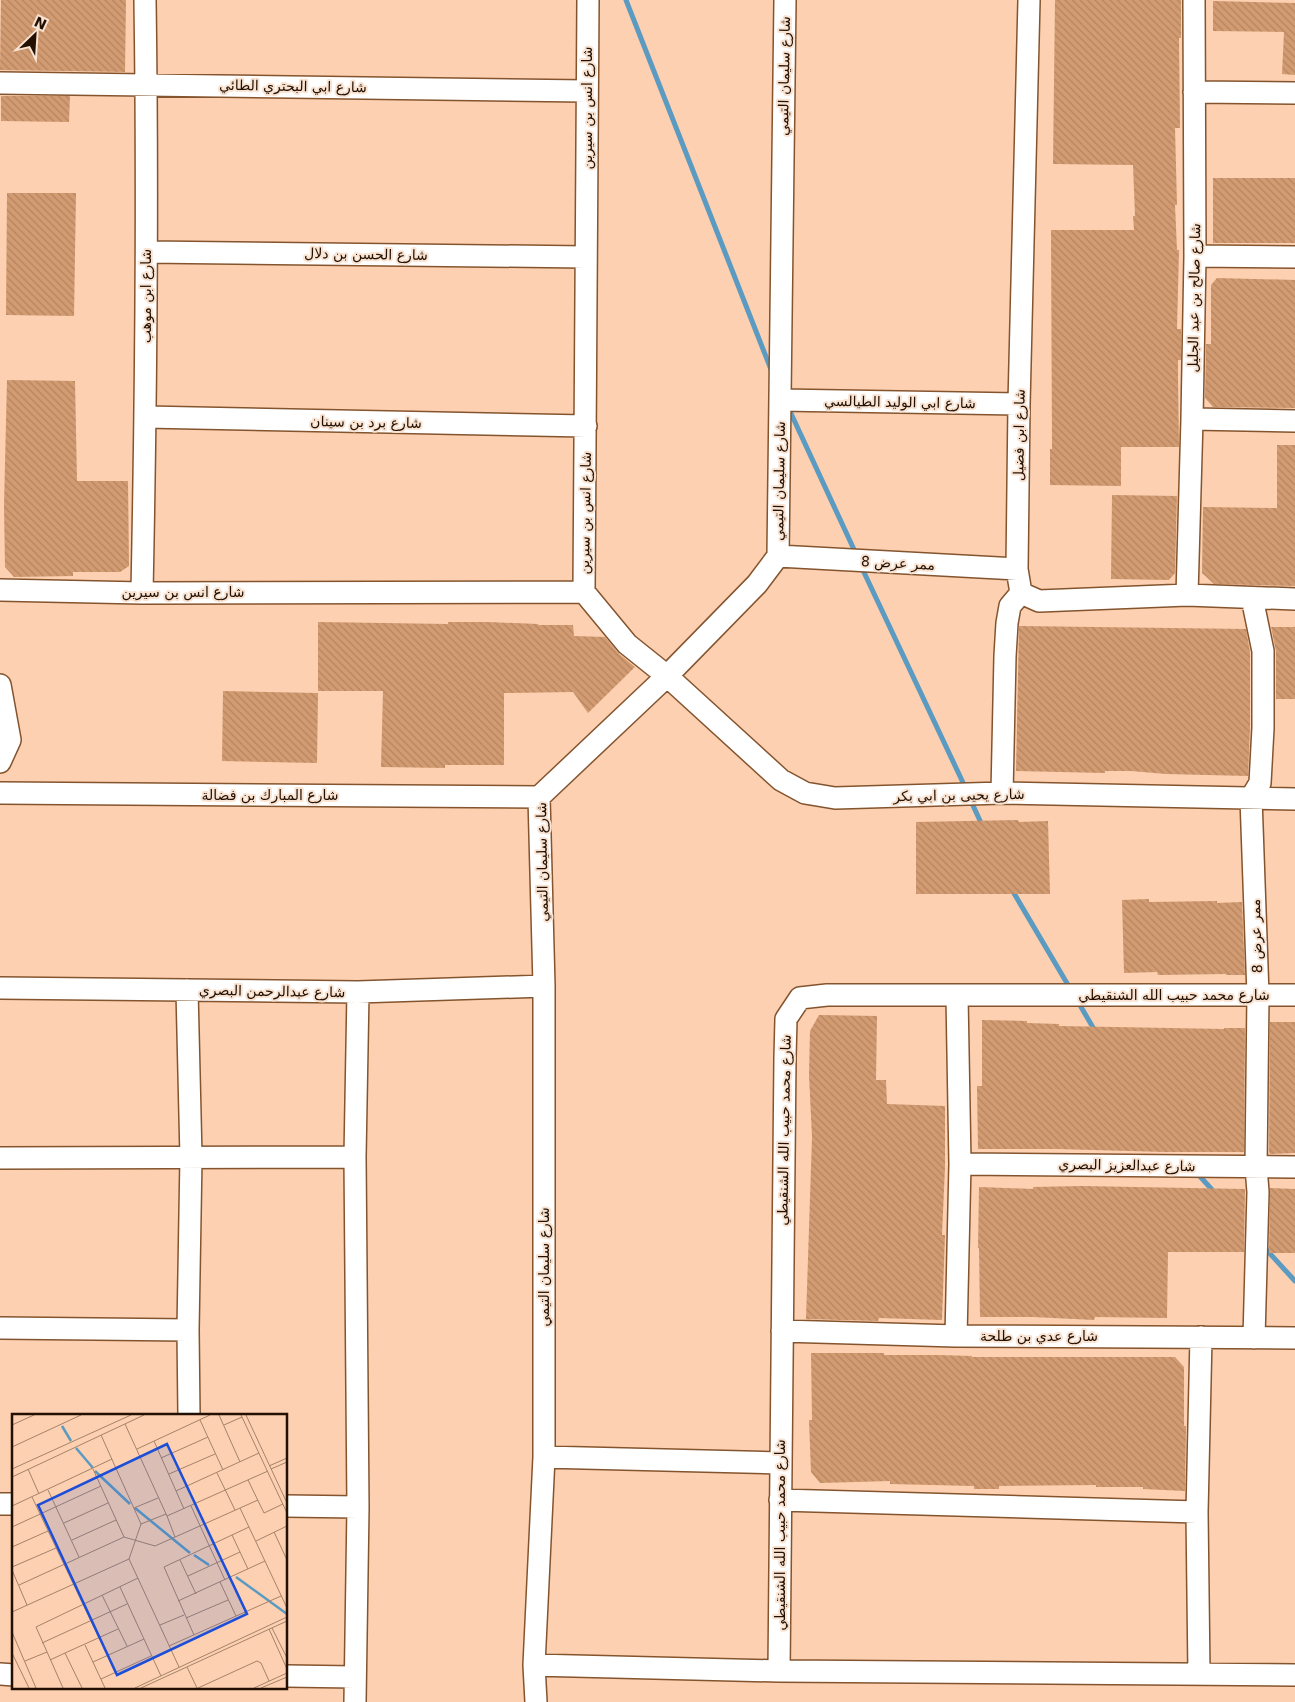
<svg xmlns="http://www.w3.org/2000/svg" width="1295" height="1702" viewBox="0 0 1295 1702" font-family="'DejaVu Sans','Noto Naskh Arabic',sans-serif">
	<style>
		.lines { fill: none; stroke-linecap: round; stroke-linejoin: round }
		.stream { stroke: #5b9ac1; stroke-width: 5 }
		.building { fill: url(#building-back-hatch) }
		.minor-casing { stroke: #84542e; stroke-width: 24 }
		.minor { stroke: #fff; stroke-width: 21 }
		.labels { text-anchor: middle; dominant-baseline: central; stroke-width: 4; stroke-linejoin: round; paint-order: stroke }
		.street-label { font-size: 14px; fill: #231002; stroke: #f9e3d2 }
		.inset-river { fill: none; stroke: #5b9ac1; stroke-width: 2.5 }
		.inset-road { fill: none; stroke: #a5836a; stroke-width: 1 }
		.view { fill: #1d4ed8; fill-opacity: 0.15; stroke: #1d4ed8; stroke-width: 2.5 }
		.inset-edge { fill: none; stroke: #231002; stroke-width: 2.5 }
	</style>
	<defs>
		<pattern id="building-back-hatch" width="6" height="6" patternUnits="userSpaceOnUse" patternTransform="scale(1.25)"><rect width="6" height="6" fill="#d29b71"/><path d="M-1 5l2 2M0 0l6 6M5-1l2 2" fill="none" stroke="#b48460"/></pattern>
	</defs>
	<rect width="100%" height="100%" fill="#fcd0b0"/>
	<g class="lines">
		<path class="stream" d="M626,0L772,372
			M788,407L857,556
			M861,566L966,789
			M970,799L982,825
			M1012,890L1071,990
			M1077,1000L1095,1031
			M1196,1172L1215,1193
			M1263,1246L1295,1281"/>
	</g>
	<path class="building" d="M1,0H126L125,72L0,70Z
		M1055,0H1181V38H1179L1180,128H1175L1177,205H1175L1177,250H1179L1177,329H1181V360H1178V377L1179,447H1121V486L1050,485V449H1052L1051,230H1134L1133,216H1135L1133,165L1053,164Z
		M1213,1L1295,3V75L1282,74L1284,32L1213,31Z
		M1,96H70L69,122L1,121Z
		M1213,178H1295V243H1213Z
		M7,193H76L74,316L6,315Z
		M1217,278L1295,280V408L1213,407L1205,398L1206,344H1211V285Z
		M7,380L75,381L77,481H128L129,566L120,572H73V576L14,577L5,567L4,506Z
		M1277,445H1295V586L1214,584L1202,573L1203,507L1277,508Z
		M1112,495L1177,496L1175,573L1169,580L1111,579Z
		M318,622L448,624V622H488L538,624V625H573L574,636L605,637L619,654L635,667L588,713L573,692L504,693V765H445V768L381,767L383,691H318Z
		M1019,626L1246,629L1250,652V728L1248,776L1166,774L1131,771H1105V773L1016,771Z
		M1271,627H1295V699H1276V651Z
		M223,691L318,693L317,763L222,761Z
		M1018,820L1019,822L1048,821L1050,894H916V822Z
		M1149,899V902L1217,901V903L1242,902L1245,975H1226V974L1158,975L1157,972L1124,973L1122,900Z
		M819,1015L877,1016L876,1080H886L887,1104L945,1106V1167L942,1235H945L942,1320L879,1318L878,1321L806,1319L812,1137L809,1075L810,1031Z
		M982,1020L1027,1021V1023L1059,1024V1026L1224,1029V1028H1245L1244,1152H1165L1057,1149H978L977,1086H982Z
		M1270,1022H1295V1153L1270,1154L1269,1152Z
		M1082,1186L1245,1189L1244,1252H1168L1167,1318L1095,1317L1094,1320L1033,1317H980L979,1248H978L979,1187L1033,1189V1187Z
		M1270,1188L1295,1189V1253H1269Z
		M811,1353H884V1355H938L972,1356V1357H1175L1184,1367V1426H1186L1185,1491L1143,1489V1487H1096V1485L999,1486V1489H974V1486L890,1484V1481L820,1483L811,1472L809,1420H812Z"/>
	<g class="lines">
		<g class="minor-casing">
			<path id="minor" d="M1029,0L1019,404L1017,569L1021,593L1039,601L1187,595L1295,599
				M0,83L586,91
				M1194,92L1295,93
				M147,252L586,257
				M1195,256L1295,257
				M781,400L1019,404
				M146,417L586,426
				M1192,419L1295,421
				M778,556L1017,569
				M0,590L142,593L584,592L588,0
				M584,592L627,644L667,676L781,780L805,793L835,798L1002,793L1295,799
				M142,593C146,395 148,198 145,0
				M1187,595L1192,419L1195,256L1194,0
				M1252,598L1263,651V728L1260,783L1251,798L1258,995L1256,1167L1258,1192L1254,1338
				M0,685L10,740L0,762
				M0,793L539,797
				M1002,793L1005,656L1007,623L1010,606L1021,593
				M0,988L358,992L544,986
				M187,990L191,1157L188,1330L189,1416
				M0,1158L355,1157
				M960,1164L1295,1167
				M0,1328L188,1330
				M782,1331L956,1336L1295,1338
				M956,1336L960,1164L957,996
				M544,1457L780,1463
				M780,1500L1197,1512
				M0,1504H14
				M286,1506L358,1507
				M534,1665L779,1671L1295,1675
				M779,1671L785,1057L786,1019L800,998L827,995H1295
				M0,1674L14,1675
				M1199,1674L1197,1512L1201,1337
				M286,1676L355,1677
				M355,1702L358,1507L355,1157L358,992
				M536,1702L534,1665L544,1457V986L539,797L667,676L757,584L778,556L785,0"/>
		</g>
		<use href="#minor" class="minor"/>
	</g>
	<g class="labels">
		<g class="street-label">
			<text transform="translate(784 76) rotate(-89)">شارع سليمان التيمي</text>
			<text transform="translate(293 86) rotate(1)">شارع ابي البحتري الطائي</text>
			<text transform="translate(587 108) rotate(-90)">شارع انس بن سيرين</text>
			<text transform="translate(366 254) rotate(1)">شارع الحسن بن دلال</text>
			<text transform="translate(146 296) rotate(-90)">شارع ابن موهب</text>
			<text transform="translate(1194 298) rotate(-89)">شارع صالح بن عبد الجليل</text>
			<text transform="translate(900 402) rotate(1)">شارع ابي الوليد الطيالسي</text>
			<text transform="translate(366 422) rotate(1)">شارع برد بن سينان</text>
			<text transform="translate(1019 435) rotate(-89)">شارع ابن فضيل</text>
			<text transform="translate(779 481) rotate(-89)">شارع سليمان التيمي</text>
			<text transform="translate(585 513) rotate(-89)">شارع انس بن سيرين</text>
			<text transform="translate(898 563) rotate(3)">ممر عرض 8</text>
			<text x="183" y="592">شارع انس بن سيرين</text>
			<text x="270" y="795">شارع المبارك بن فضالة</text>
			<text transform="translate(959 795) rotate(-1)">شارع يحيى بن ابي بكر</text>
			<text transform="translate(542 862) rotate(-91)">شارع سليمان التيمي</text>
			<text transform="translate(1256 936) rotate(-92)">ممر عرض 8</text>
			<text transform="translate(272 991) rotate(1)">شارع عبدالرحمن البصري</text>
			<text x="1174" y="995">شارع محمد حبيب الله الشنقيطي</text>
			<text transform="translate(784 1130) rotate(-89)">شارع محمد حبيب الله الشنقيطي</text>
			<text transform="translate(1127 1165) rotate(1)">شارع عبدالعزيز البصري</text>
			<text transform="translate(544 1267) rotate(-90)">شارع سليمان التيمي</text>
			<text x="1039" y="1336">شارع عدي بن طلحة</text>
			<text transform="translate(780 1535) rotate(-90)">شارع محمد حبيب الله الشنقيطي</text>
		</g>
	</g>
	<g transform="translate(12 1414)">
		<rect width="275" height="275" fill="#fcd0b0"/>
		<path class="inset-river" d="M50,12L59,27M64,34L81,54M83,57L118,90M123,94L178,139M182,141L197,151M224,163L275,200"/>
		<path class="inset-road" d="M207,1L228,48M229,1L275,99M234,1L275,89M188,6L211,56M113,10L155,102L256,57M0,11L22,1M212,11L230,3M89,21L129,110L117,145L167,253M142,27L172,95M0,33L69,1M125,35L198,1M149,44L196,23M257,52L275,44M0,55L119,1M16,55L27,80M259,55L275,48M205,59L223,96M157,60L203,40M0,63L132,1M236,66L252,99L271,90M36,76L67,143M164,77L247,39M20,83L87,224M0,92L100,45M179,92L213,166M122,94L146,84M228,94L275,194M155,102L163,123M52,109L96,89M129,110L154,100M0,113L89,72M262,118L275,146M220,121L236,155M112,123L143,132L246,86M60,126L104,106M244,127L275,112M0,133L36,117M168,146L184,180M0,153L44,134M0,156L15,191M176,162L228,138M208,168L224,202M7,171L112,123L81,55M108,173L149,262M90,181L115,232M166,187L253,147M0,198L117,145M174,204L216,186M148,211L172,201M260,214L275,244M257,215L275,255M0,218L24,274M182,221L152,153L237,113M30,229L115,190M73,231L93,274M157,232L269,182M0,239L17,274M38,246L53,239M13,247L35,238M81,248L132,225M175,253L185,274M89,265L139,242M51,274L24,213L126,164M70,274L53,239L106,215M123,274L275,203M129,274L275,207M186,274L245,247L249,249L257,267M242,274L275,259M249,274L275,263"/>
		<path class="view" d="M155,30L235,200L105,261L26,91Z"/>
		<rect width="275" height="275" class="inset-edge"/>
	</g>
	<g transform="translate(35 35) rotate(25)" stroke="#f9e3d2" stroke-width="4" paint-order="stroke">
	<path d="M0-4L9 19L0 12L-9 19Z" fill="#231002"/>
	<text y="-8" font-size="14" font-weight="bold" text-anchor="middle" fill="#231002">N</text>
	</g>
</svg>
